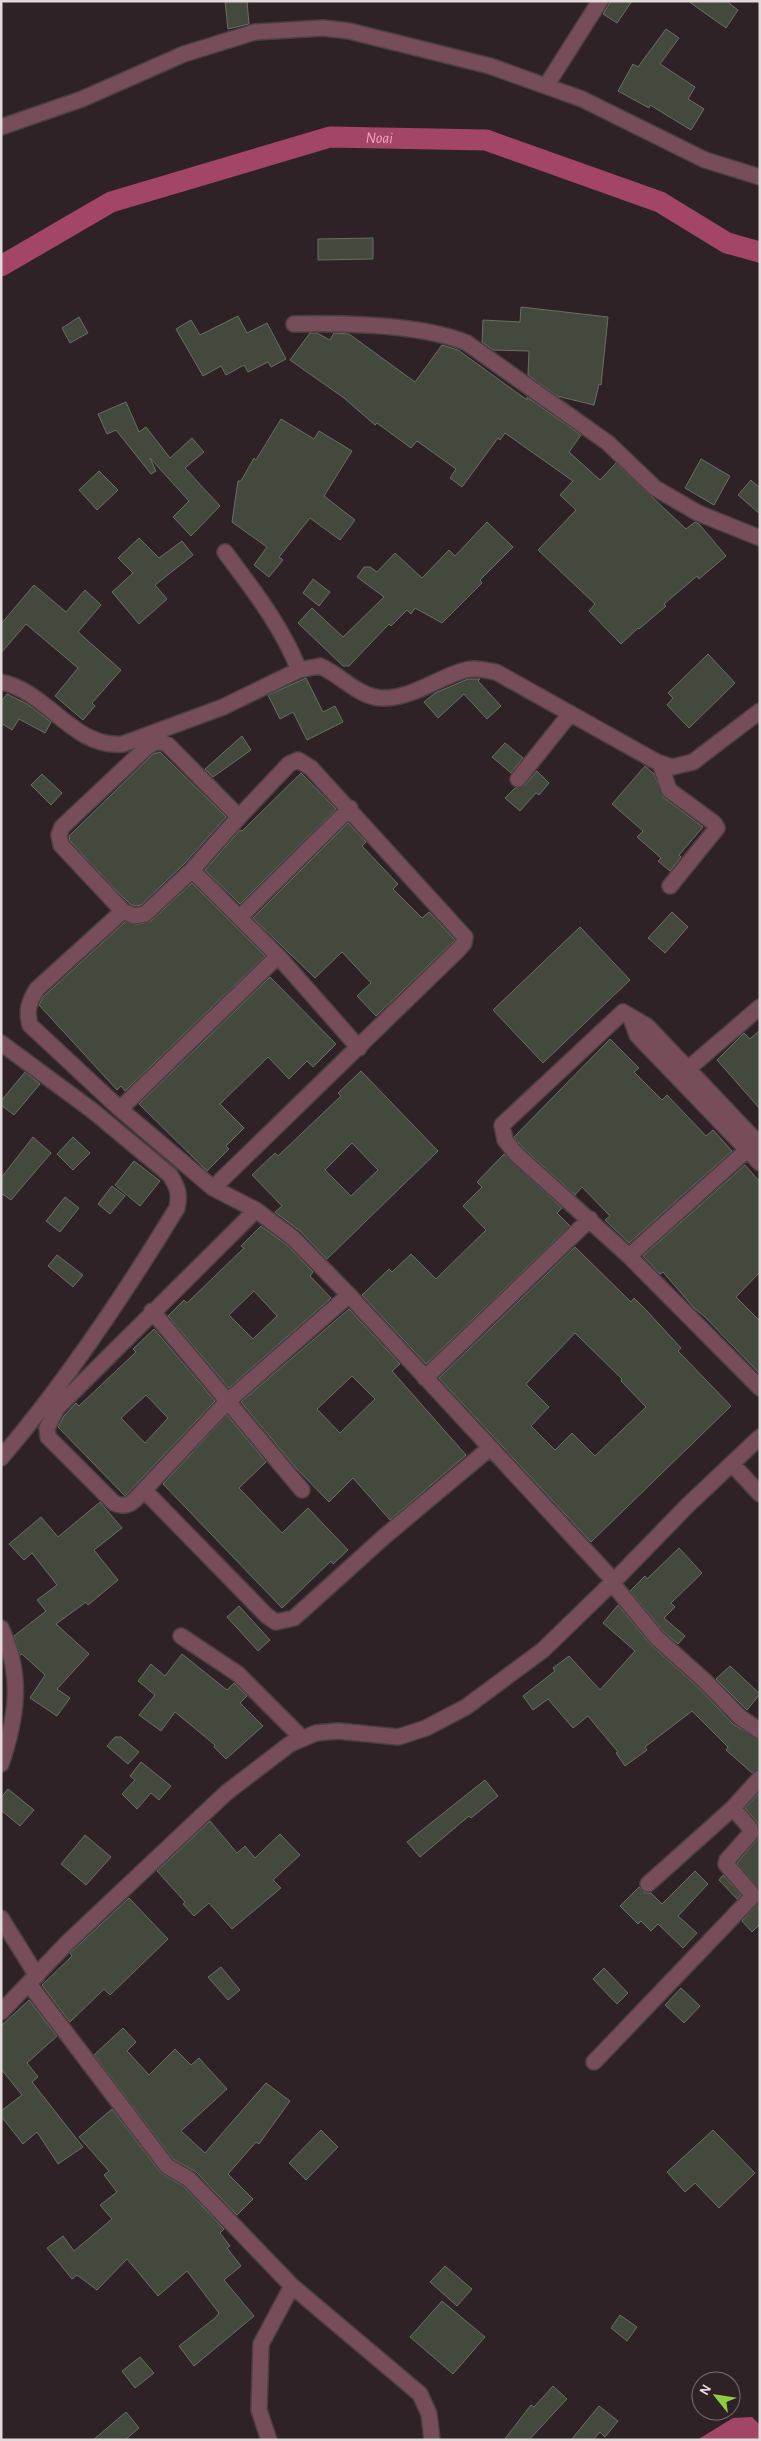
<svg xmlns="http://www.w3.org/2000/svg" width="761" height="2441" viewBox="0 0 761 2441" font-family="'Alegreya Sans',sans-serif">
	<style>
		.water { fill: #a34567 }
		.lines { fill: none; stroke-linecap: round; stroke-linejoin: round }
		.canal { stroke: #a34567; stroke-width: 21 }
		.building { fill: #43493d; stroke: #697063; fill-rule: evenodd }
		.minor-casing { stroke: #4c3f43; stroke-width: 18 }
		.minor { stroke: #764d59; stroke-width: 15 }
		.labels { text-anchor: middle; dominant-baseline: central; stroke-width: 4; stroke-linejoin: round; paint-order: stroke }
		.water-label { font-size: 16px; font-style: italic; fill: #f3a6bd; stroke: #2f2226 }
	</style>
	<rect width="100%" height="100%" fill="#2f2226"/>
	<path class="water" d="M752,2417L760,2425V2440H697L733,2418Z"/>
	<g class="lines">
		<path class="canal" id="s1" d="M1,266L111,202L330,137L486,140L660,202L727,243L760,252"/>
	</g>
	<path class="building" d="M225,1H247L249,24L228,29Z
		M611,1H632L617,23L603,14Z
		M688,1H726L738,10L726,28Z
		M666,29L679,38L660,64L695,87L688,99L704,109L691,130L650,105L649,108L618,91L633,64L638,67Z
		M373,238V259L318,260V239Z
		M521,307L608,317L601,385L599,384L594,405L557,396L528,375L529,351L493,350L482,342L483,320L520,322Z
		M238,316L247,333L267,323L286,359L271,367L268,362L248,372L244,365L226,375L221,366L203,376L176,329L191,320L200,335Z
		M79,317L88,333L70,343L62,328Z
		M310,333H317L330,340L334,333L349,334L415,382L442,345L458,350L527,400V397L581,435L569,452L600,480L616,463L686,529L695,522L699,524L726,556L699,579L697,576L664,604L666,606L639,629L638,628L621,644L589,611L595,604L538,550L576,510L560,495L573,481L505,433L500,440L498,438L462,487L450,478L456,469L417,441L411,448L377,423L375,425L344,398L290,360Z
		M126,402L139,432L146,427L170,458L192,438L204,452L185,468L220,506L191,536L173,517L189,501L150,458L156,471L151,474L116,430L107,434L98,414Z
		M281,419L314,439L319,431L352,451L324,496L355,520L340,540L310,518L279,557L283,560L269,577L254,565L267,547L232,522L238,481H241L254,458L256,460Z
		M701,459L730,476L714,505L685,488Z
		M99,471L118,490L97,510L79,490Z
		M751,480L760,488V514L738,495Z
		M487,522L513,547L480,580L482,583L442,623L415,608L411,614L407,610L391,626L389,624L349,666H343L298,623L312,608L343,637L384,597L357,577L364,567H370L377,572L395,553L422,578L449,550L455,556Z
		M139,538L159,558L182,541L193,555L155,585L167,599L139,624L112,592L133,573L118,558Z
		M313,579L330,592L319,606L303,593Z
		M34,585L66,612L85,590L101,605L78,632L121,670L92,703L95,706L83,720L55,696L78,668L26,624L1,653V624Z
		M708,654L735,683L689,728L667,705L673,698L668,693Z
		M306,678L323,712L335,706L343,722L307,740L293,712L280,719L268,695Z
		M468,679H480L478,681L501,706L487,719L464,694L438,718L424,702L435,693Z
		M7,694L27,704L51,722L45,733L19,719L12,730L1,723V702Z
		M242,736L251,750L213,777L205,769Z
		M505,743L523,758L511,773L492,757Z
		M160,752L226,817L185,863L141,905L135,906L130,904L112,886L70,841L69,836L153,754Z
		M645,766L654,774L663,797L703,827L679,855L681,857L670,871L658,861L661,858L637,837L643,831L612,804Z
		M537,771L549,783L539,795L536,793L520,811L505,798L515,788L525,785Z
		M301,773L336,809L240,904L205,870L240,830L242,831Z
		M42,774L62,793L51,805L31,785Z
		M348,823L366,842L362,846L398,884L393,889L422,918L429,912L455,940L376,1016L357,996L371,983L342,952L315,978L253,918Z
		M192,883L265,956L125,1091L121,1086L117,1090L39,1005L43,997L125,922L136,925L151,921Z
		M672,912L688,927L665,953L648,938Z
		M580,927L630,980L543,1063L493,1010Z
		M270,977L336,1044L313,1067L307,1061L289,1079L268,1057L220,1104L244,1128L226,1146L229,1149L207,1171L139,1104Z
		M760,1030V1109L717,1060L744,1033L750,1039Z
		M610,1039L639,1068L634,1072L662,1100L667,1095L706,1136L713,1130L732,1151L629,1243L605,1220L610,1216L582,1187L575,1195L523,1148L514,1137Z
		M361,1071L438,1151L327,1259L300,1231L275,1212L282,1206L252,1175L275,1153L278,1156L341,1096L338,1093ZM352,1143L378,1170L351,1196L325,1170Z
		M25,1072L40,1084L14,1115L1,1105V1101Z
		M33,1137L51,1153L11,1200L1,1193V1178Z
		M73,1137L90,1153L73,1170L57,1154Z
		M504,1154L562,1208L557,1213L570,1226L426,1364L362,1295L389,1269L392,1272L411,1254L436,1279L486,1230L463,1206L482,1187L477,1182Z
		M134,1161L160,1181L140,1206L115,1185Z
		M745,1165L760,1182V1272L736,1297L760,1321V1374L705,1317L694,1308L663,1272L660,1274L643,1256Z
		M112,1186L125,1196L110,1214L98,1204Z
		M65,1197L79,1208L60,1232L46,1221Z
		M261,1226L287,1245L313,1272L310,1276L331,1298L229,1388L168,1316L184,1300L187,1303L244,1248L241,1246ZM254,1291L277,1316L253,1339L229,1315Z
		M575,1247L631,1302L634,1298L647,1311L681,1348L678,1351L731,1406L591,1542L439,1378ZM575,1333L622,1379L621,1381L646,1407L595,1456L572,1433L555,1450L531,1426L549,1407L526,1384Z
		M57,1255L83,1275L73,1287L48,1266Z
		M349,1309L400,1364L392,1371L466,1455L390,1520L353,1478L329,1502L296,1468L241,1402ZM352,1376L375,1399L340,1433L317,1409Z
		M154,1329L215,1401L125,1496L58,1427L64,1416L76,1403L79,1406L136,1352L133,1349ZM146,1395L168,1418L145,1443L121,1418Z
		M227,1415L266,1462L239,1488L282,1533L308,1508L348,1550L333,1564L331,1561L282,1608L163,1484Z
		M100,1502L122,1528L94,1550L118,1580L88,1605L86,1602L56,1624L89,1654L57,1689L70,1698L57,1716L30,1698L45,1675L22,1654L20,1655L14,1636L46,1611L37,1600L57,1585L32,1553L24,1560L9,1544L41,1517L58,1537Z
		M679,1548L702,1573L671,1603L675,1607L664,1618L685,1636L678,1644L664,1632L630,1591L645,1576L647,1579Z
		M618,1605L651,1645L700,1689L733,1724L760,1740V1769L752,1773L726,1750L728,1747L692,1711L645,1747L647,1750L625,1766L616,1753L618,1752L588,1716L573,1728L548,1699L533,1710L523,1696L555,1671L553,1668L569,1656L600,1690L635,1651L603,1623Z
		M239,1606L270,1640L258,1651L227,1617Z
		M182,1654L227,1690L234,1683L247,1696L240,1703L263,1726L226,1759L214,1747L215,1745L175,1712L161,1731L139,1715L155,1695L138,1681L151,1664L165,1676Z
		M730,1666L760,1694L747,1710L716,1679Z
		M115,1737H121L139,1752L128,1764L107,1746Z
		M141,1762L171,1786L159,1800L151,1793L137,1809L122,1794L135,1780L130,1776Z
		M485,1780L498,1796L471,1818L469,1816L420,1857L407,1842Z
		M8,1789L34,1810L20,1826L1,1810V1798Z
		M760,1792V1829L757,1822L745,1808Z
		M210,1821L237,1853L245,1846L255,1858L280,1834L300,1855L273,1880L281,1888L232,1929L209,1903L194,1916L183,1904L185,1902L157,1871Z
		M85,1835L111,1857L86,1885L61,1864Z
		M760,1836V1891L737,1863Z
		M695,1871L708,1884L678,1916L697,1933L683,1948L658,1924L651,1931L641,1921L638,1924L620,1906L639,1887L645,1893H651L662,1904Z
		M723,1875L741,1895L737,1899L719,1880Z
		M129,1898L168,1939L110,1995L104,1989L70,2022L42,1985L72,1956L70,1953Z
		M760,1900V1924L752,1932L742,1921Z
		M221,1967L240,1990L228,2000L208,1977Z
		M604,1968L628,1993L617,2004L593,1979Z
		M681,1988L700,2006L684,2023L665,2005Z
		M29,2000L57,2036L27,2063L38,2077L32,2082L83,2147L58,2164L37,2132L23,2144L1,2116V2111L22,2095L1,2069V2026Z
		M123,2028L136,2042L127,2051L149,2075L175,2049L191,2065L199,2058L227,2089L181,2131L205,2153L266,2083L290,2101L259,2144L256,2142L228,2174L253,2199L237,2215L196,2172L173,2159L94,2055Z
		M112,2109L160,2172L183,2186L224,2229L220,2233L230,2246L227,2248L241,2266L224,2280L254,2316L194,2366L179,2346L215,2318L219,2313L187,2271L158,2296L127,2259L97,2290L77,2275L72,2279L47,2248L63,2236L74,2251L112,2219L100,2205L117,2192L104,2175L109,2171L79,2137Z
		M321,2130L338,2147L306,2180L289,2163Z
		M713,2130L755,2173L719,2208L695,2183L685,2192L667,2172Z
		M445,2266L472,2289L457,2306L430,2282Z
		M442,2301L485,2337L453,2374L410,2337Z
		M620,2315L637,2327L627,2341L611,2328Z
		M140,2357L154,2373L135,2388L122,2371Z
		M553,2386L567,2399L552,2415L529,2440H504L531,2405L534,2407Z
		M599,2406L618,2421L605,2437L600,2432L593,2440H571Z
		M126,2412L139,2428L125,2440H93Z"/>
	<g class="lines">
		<g class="minor-casing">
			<path id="minor" d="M546,86L600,1
				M1,127L82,99L184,54L255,32L323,28L349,31L490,66L582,99L705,160L760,177
				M294,324C345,323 421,324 467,343L608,443L655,488L698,513L760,538
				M225,552C253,590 282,626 299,670
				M1,682C47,691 74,749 123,744L223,707L299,670L320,666C341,675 358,697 382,698C410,699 436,679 462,671C473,667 485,670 496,672L657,762L672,767L693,762L760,711
				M660,763L669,790L714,823L717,828L670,886
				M518,779L570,714
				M192,870L278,956L359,1048
				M123,911L134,916L145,914L192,870L239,817L168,745C159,740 155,742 147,747L62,827L59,835L61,845L123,911L37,989C29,1002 26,1010 30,1025L120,1109L213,1188L256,1210L293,1238L349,1295L614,1581
				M240,917L350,808
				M630,1016L637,1035L760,1163
				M1,1043L93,1111L170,1175C178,1188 180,1194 177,1208C124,1295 67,1381 1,1458
				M689,1068L760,1007
				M120,1109L278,956
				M760,1145L647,1026L623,1012L502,1125L505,1140L516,1154L629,1256L760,1388
				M213,1188L458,950L464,943L465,937L311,768L298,760L289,764L239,817
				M256,1210L57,1408L47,1428L48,1437L114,1503C128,1510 135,1500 144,1490L267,1616L276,1622L294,1618L385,1536L490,1448
				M629,1256L747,1150
				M152,1311L302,1490
				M425,1378L590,1219
				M732,1464L760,1494
				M144,1490L228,1401L349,1295
				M612,1583L657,1638L706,1682L740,1717L760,1731
				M1,1628C23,1675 17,1717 1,1764
				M181,1636L238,1674L303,1739
				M648,1884L733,1808L760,1778
				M1,1918L37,1976
				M29,1984L167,2166L189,2179L292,2286L420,2394L429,2414L432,2440
				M1,2012L68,1942L226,1793L290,1744L316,1733L338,1731L398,1737L426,1728L466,1707L543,1650L614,1581L688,1505L760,1437
				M594,2062L751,1898V1893L726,1864L727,1860L751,1833L750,1828L733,1808
				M269,2440L259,2410L261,2344L292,2286"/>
		</g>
		<use href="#minor" class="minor"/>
	</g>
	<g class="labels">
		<g class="water-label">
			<text stroke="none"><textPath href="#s1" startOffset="405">Noai</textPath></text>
		</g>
	</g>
	<rect width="761" height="2441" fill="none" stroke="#e3dadc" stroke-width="5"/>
	<g transform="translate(716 2396) rotate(300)"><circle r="24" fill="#2f2226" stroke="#776c6f"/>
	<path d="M0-4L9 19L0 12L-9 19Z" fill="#8ecd42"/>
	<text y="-8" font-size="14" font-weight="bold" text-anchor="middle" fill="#e3dadc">N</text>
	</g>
</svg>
